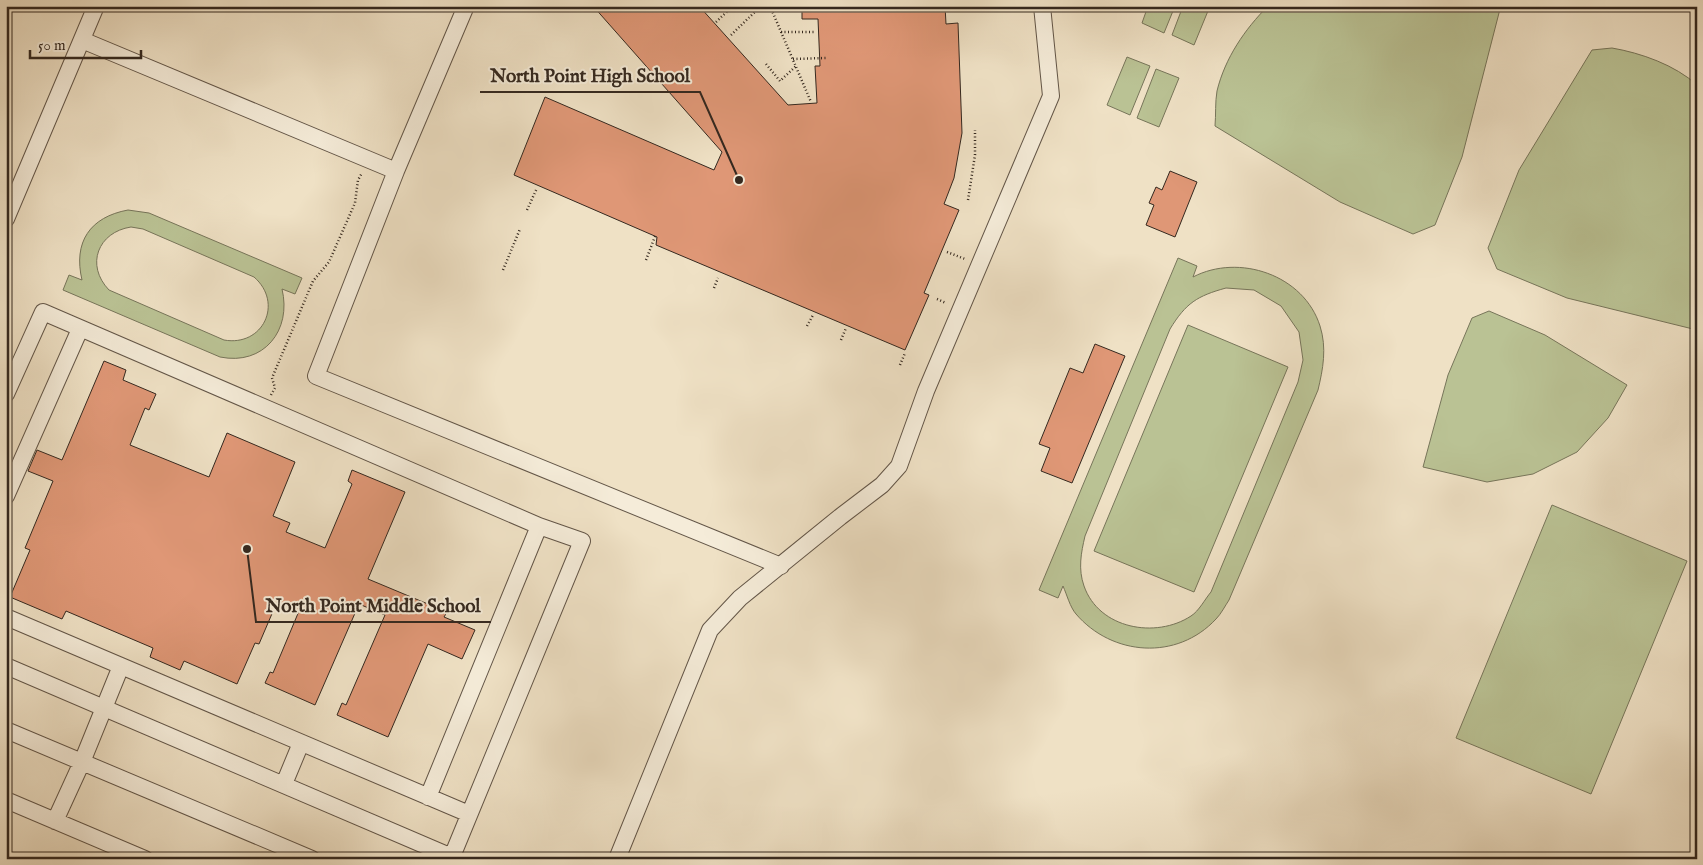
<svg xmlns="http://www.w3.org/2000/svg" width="1703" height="865" viewBox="0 0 1703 865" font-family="'IM FELL English',serif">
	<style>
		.green { fill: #bac294; stroke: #77755a; fill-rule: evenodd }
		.building { fill: #df9776; stroke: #34281f }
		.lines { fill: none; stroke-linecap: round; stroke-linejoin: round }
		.minor-casing { stroke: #635648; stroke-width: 18 }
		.path { stroke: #34281f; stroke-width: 2.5; stroke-dasharray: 1 2.5; stroke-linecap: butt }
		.minor { stroke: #f5ecd9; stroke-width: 16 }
		.leader { fill: none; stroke: #34281f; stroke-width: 2 }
		.callout-dot { fill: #34281f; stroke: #f5ecd9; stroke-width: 2 }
		.callout-label { font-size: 19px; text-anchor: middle; font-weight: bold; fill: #34281f; stroke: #f5ecd9; stroke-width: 4; stroke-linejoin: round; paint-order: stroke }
	</style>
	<rect width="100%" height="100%" fill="#efe1c5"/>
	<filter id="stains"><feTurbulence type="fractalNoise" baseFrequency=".004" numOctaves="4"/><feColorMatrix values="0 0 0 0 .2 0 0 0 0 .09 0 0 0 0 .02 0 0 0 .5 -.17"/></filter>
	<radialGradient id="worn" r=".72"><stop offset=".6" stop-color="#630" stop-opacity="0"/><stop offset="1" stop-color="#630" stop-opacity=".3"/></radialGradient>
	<path class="green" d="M1148,6H1175L1164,33L1142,23Z
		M1183,6H1210L1194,45L1172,35Z
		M1268,6H1496L1500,9L1462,157L1435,225L1413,234L1340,202L1215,126C1216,115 1215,102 1217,91C1225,58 1245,29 1268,6Z
		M1612,48C1641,53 1675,65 1697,85V330L1567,298L1497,269L1488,248L1519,170L1592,50Z
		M1127,57L1150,66L1130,115L1107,105Z
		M1156,69L1179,78L1159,127L1137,118Z
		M128,210L149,213L302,278L295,294L282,289C292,330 264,366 220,357L63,290L69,275L82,280C73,242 90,217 128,210ZM131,227L143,229L254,277C284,303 263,347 224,340L109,290C85,265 98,232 131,227Z
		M1178,258L1197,266L1193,277C1239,253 1304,275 1320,326C1327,348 1323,369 1318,390L1229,600C1225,606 1221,614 1216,619C1177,661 1112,656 1076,614C1070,607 1067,595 1063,586L1058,598L1039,590ZM1226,288L1254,290L1281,306L1299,332L1303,360L1298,382L1211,592C1205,599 1199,611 1191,616C1156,639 1099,629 1084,586C1078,569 1081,553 1085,536L1170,329C1186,303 1197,296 1226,288Z
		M1489,311L1545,335L1627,385L1608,418L1577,452L1533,474L1487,482L1423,467L1448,375L1472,318Z
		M1188,325L1288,367L1194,592L1094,551Z
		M1552,505L1687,561L1591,794L1456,738Z"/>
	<path class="building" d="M593,6H699L788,105L817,103L815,66H820L818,19H802V6H945L946,24L958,23L962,133L954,178L944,204L959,210L924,293L929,295L905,350L656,245L657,237L514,175L545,97L714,170L722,152Z
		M1170,171L1197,182L1175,237L1146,225L1154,205L1149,203L1156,187L1162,190Z
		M1095,344L1125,356L1072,483L1041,471L1050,448L1039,444L1070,368L1083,373Z
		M104,361L126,370L123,380L156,394L149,410L145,408L130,445L209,477L227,433L295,462L273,516L290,523L286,532L325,548L352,484L348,481L352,470L405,492L368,579L447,612L444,617L475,630L462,659L428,644L388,737L337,715L342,703L346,705L385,615L359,604L315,705L265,683L270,672L273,673L299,611L277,602L259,644L255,643L237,684L184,661L180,670L150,657L153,648L66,611L62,619L10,597L30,550L25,548L53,481L28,471L37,450L62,460Z"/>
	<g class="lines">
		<g class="minor-casing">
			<path id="minor" d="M82,40L396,171L466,6
				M396,171L316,376L781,566
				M6,219L96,6
				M6,394L43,312L539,526L582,541L451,859
				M6,496L80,329
				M6,617L469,814
				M6,666L452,857
				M6,730L312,859
				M284,784L301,743
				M428,797L539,526
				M6,800L145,859
				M55,821L82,762L121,666
				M617,859L710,630L740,598L840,517L882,485L899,466L926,391L1051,96L1042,6"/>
		</g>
		<path class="path" d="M770,6L811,102
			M716,22L733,6
			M781,32H814
			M731,35L761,6
			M793,59L826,58
			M766,64L780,81L796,66
			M968,200L975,155V130
			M527,210L537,188
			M947,252L965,259
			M646,260L656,234
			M503,270L520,229
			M714,288L718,278
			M937,299L946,303
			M807,326L813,315
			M841,340L846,328
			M900,365L905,353
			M271,395L275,388L272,378L313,281L329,262L355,203L358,180L362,173"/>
		<use href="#minor" class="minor"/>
	</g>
	<path class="leader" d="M739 180L700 92H480M247 549L256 622H491"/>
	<g class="callout-dot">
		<circle cx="739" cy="180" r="5"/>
		<circle cx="247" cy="549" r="5"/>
	</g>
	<g class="callout-label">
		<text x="590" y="82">North Point High School</text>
		<text x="373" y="612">North Point Middle School</text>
	</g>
	<rect width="1703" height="865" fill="none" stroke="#efe1c5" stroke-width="25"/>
	<rect x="8" y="8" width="1688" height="850" fill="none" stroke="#34281f" stroke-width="2.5"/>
	<rect x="12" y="12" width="1678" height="840" fill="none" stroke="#34281f"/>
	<path d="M30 50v8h111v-8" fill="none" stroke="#34281f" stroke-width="2.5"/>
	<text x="38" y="50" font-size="15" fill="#34281f" stroke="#f5ecd9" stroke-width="4" paint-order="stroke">50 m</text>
	<rect width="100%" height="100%" filter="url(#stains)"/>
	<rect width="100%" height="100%" fill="url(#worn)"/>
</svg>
